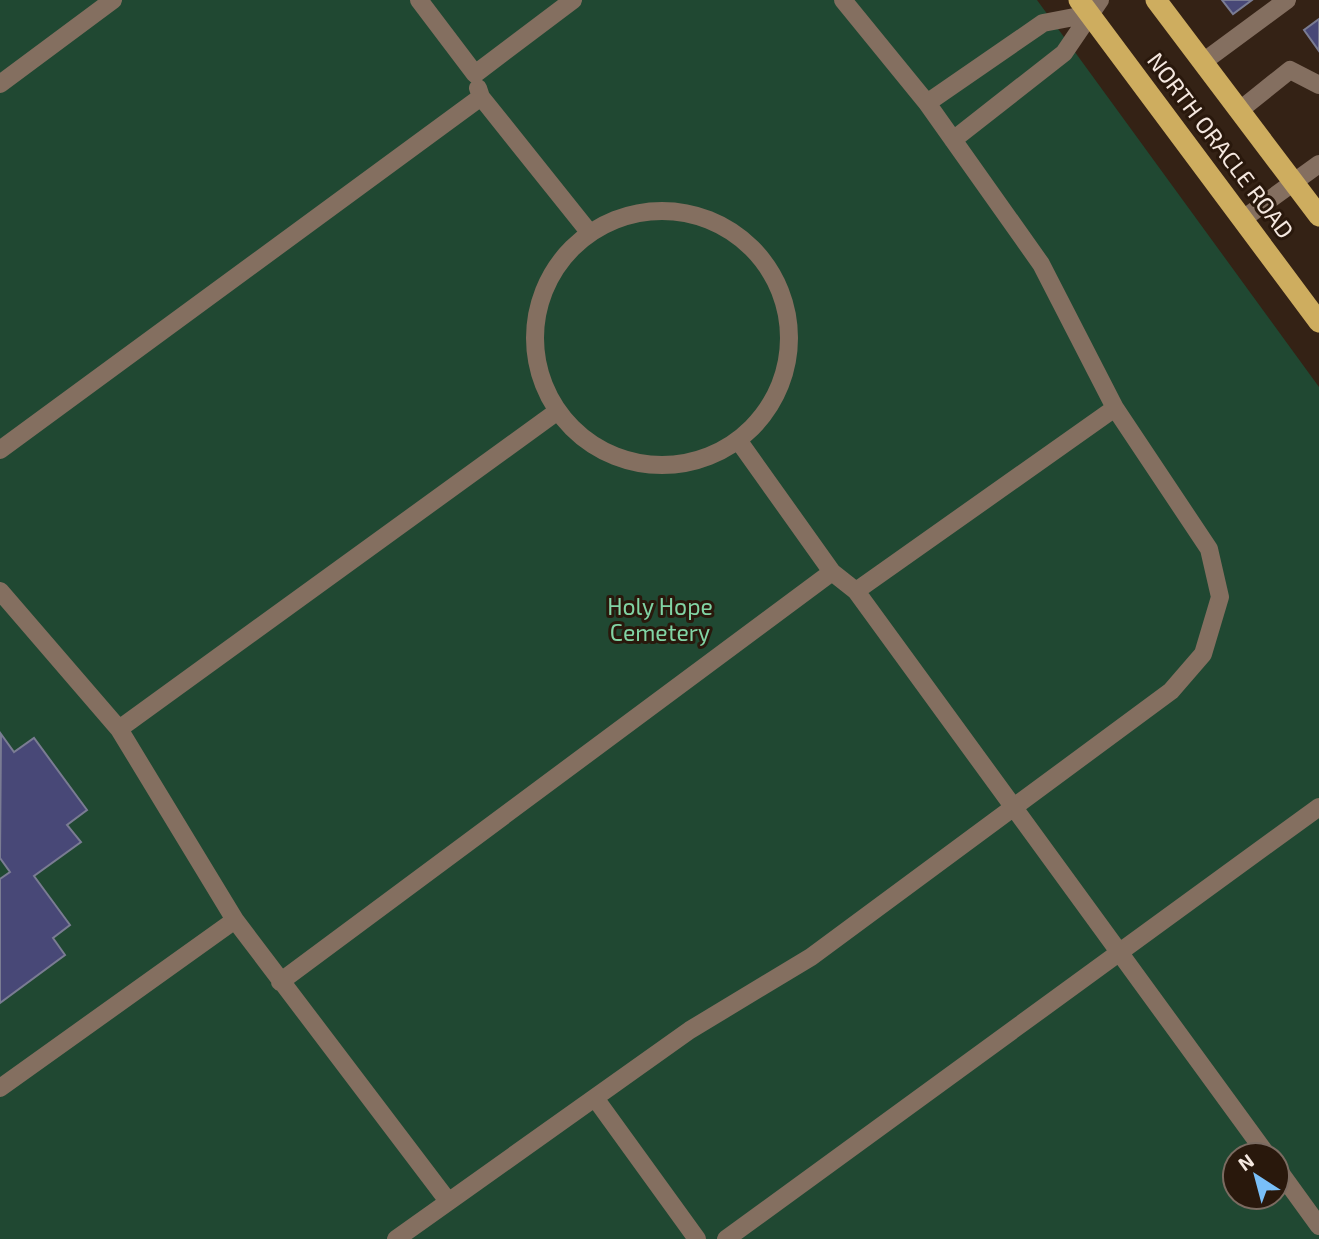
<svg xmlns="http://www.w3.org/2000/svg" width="1319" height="1239" viewBox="0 0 1319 1239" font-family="'Exo 2',sans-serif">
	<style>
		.green { fill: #204832; fill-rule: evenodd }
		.building { fill: #484877; stroke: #7a7c93; stroke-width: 2 }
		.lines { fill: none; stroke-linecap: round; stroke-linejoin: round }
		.minor { stroke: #846f60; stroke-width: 18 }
		.highway { stroke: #cead5f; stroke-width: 21 }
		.labels { text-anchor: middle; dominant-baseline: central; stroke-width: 6; stroke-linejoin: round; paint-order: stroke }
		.street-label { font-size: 23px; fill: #f5e8e0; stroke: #29180c }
		.park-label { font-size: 23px; fill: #81d4a4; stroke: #29180c }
	</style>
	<rect width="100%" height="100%" fill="#342215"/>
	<path class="green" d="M0,0H1037L1319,387V1239H0ZM1235,1155H1277V1197H1235Z"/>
	<path class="building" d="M1222,0H1252L1233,14Z
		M1319,19V51L1304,30Z
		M1,734L14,752L34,738L87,810L67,825L81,842L34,876L70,925L53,938L65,955L0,1003V879L10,872L0,858Z"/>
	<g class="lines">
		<path class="minor" d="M419,0L475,74L573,0
			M1203,62L1287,0
			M0,84L113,0
			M478,88L481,97L589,232
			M927,103L1043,23L1090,14
			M1240,110L1290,70L1319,85
			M953,140L1064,53L1100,0
			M535 338a127 127 0 1 1 254 0a127 127 0 1 1-254 0Z
			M1243,219L1319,164
			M1115,408L856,591L1267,1155
			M738,440L832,572L856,591
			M0,450L481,97
			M0,591L119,729L235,920L448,1201
			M119,729L555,413
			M280,982L832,572
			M0,1088L235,920
			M595,1098L697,1239
			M1277,1168L1319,1226
			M396,1239L690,1030L811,957L1171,691L1203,654L1220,597L1209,549L1115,408L1041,264L927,103L843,0
			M726,1239L1319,807"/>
		<path class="highway" d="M1079,0L1319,322
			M1156,0L1319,216"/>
	</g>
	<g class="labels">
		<g class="street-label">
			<text transform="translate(1221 145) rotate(53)">NORTH ORACLE ROAD</text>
		</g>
		<g class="park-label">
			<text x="660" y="606">Holy Hope<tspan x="660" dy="26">Cemetery</tspan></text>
		</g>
	</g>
	<g transform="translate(1256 1176) rotate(324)"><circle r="33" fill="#29180c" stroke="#7b6b61" stroke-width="2"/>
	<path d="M0-5L12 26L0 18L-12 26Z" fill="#79bff8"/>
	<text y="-10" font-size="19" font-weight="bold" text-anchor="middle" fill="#f5e8e0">N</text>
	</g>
</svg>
